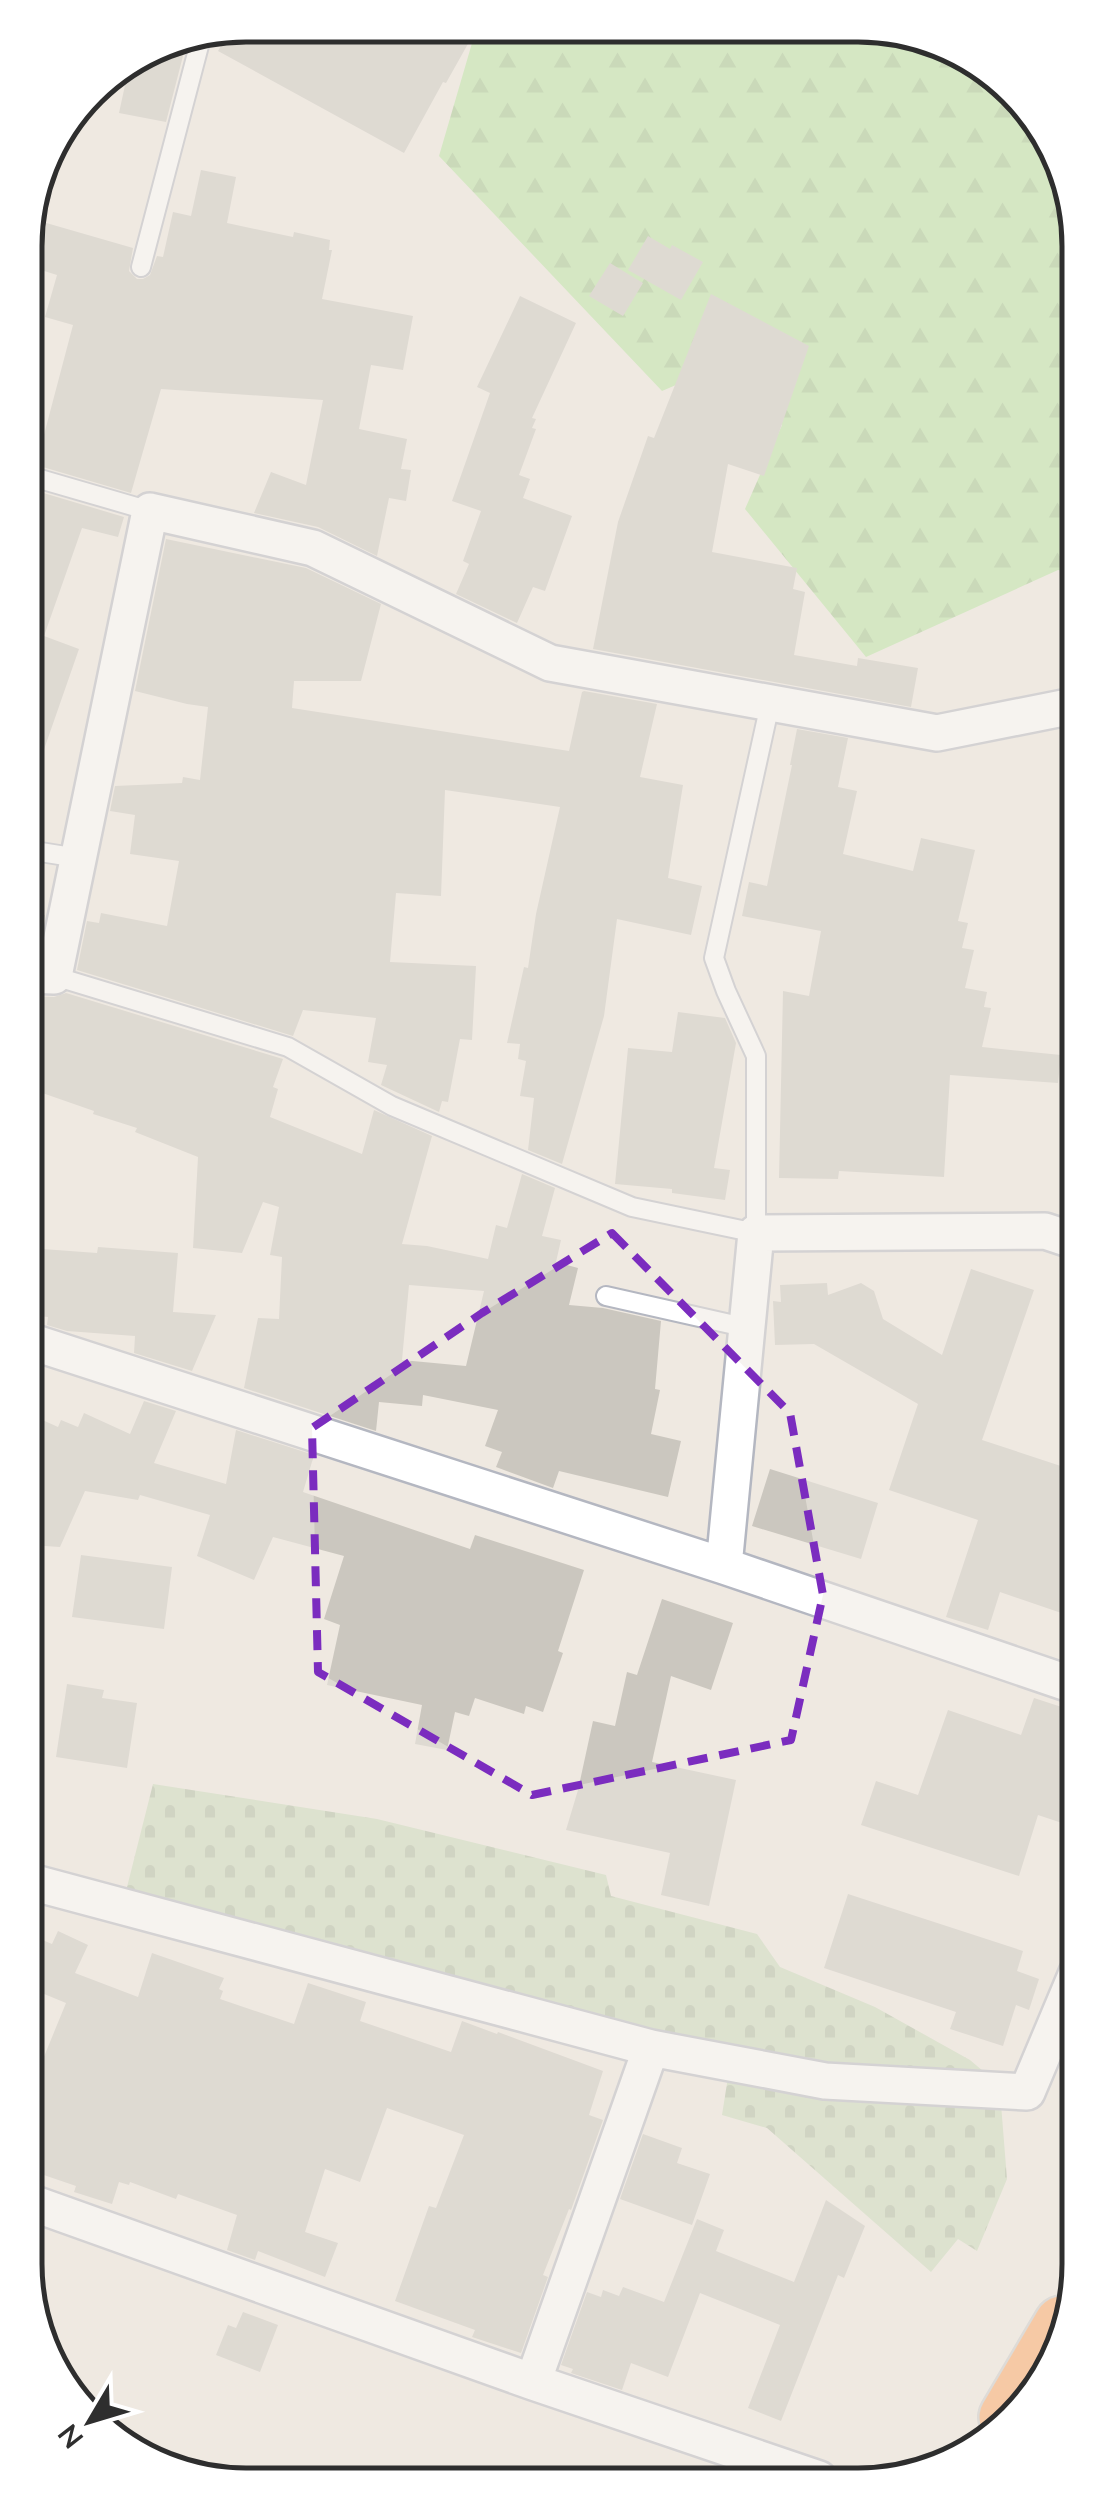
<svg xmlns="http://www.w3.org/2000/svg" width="1104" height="2511" viewBox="0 0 1104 2511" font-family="'Nunito Sans',sans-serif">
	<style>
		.forest { fill: url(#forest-firs) }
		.cemetery { fill: url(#cemetery-stones) }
		.building { fill: #cbc7bf; fill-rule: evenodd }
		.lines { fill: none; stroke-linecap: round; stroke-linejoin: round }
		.lane-casing { stroke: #b4b7c1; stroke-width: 22 }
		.street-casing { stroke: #b4b7c1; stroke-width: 40 }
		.highway-casing { stroke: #c9c9c9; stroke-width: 60 }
		.lane { stroke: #fff; stroke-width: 18 }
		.street { stroke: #fff; stroke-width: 35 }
		.highway { stroke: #ffa35c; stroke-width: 55 }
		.marked { fill: none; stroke: #7b2cbf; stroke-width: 8; stroke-dasharray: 20 12; stroke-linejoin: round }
		.rim { fill: none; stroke: #2e2e2e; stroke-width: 5 }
	</style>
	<defs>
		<pattern id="forest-firs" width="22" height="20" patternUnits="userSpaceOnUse" patternTransform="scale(2.5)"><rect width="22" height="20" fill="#b6e59e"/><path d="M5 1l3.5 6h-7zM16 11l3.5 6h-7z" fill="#9dc588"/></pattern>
		<pattern id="cemetery-stones" width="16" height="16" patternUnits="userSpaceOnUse" patternTransform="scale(2.5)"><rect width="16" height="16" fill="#c8d9b8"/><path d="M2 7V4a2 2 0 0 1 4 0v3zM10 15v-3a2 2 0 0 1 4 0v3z" fill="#acbb9e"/></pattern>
	</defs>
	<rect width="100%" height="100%" fill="#efe9e1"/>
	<path class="forest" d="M477,26L900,29L1004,80L1071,188L1073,573L1058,570L866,657L745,509L782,425L732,361L662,391L439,156Z"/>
	<path class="cemetery" d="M153,1784L377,1819L606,1875L611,1896L757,1934L780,1967L875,2007L970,2060L990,2077L824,2070L650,2035L126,1891Z
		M728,2077L851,2100L1001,2104L1007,2179L977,2251L958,2239L931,2272L767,2128L722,2115Z"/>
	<path class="building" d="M246,25L338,26H478L446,83L443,82L404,153L218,51L231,28Z
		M155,46L184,52L166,122L119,113L130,62Z
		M201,170L236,177L227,223L293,237L294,232L330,240L329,250H332L322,299L413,316L403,370L371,365L359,429L407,439L401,469L411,470L406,501L389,498L377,556L318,527L254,513L271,472L306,485L323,400L161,389L131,493L36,465L73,325L45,317L57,275L41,270L43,262L26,256V231L29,218L133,248L129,271L137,279H143L150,275L157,256L163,257L173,212L191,216Z
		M648,236L670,249L672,245L703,262L681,300L628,270Z
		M610,263L643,283L623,316L589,296Z
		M711,294L809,346L764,476L728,464L712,552L797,568L793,589L805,592L794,655L857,666L858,658L918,668L911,707L593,649L618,522L648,436L654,438Z
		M520,296L576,323L532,418L536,419L532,428L536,429L519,475L530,479L523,498L572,516L545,591L533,587L517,623L456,594L469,564L463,561L481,511L452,501L490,393L477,387Z
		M30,489L124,517L118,537L82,528L44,636L79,649L32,784L27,783L26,500Z
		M166,539L306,568L381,604L361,681H294L292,708L569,751L582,692L584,691L657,704L640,777L683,785L668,878L702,886L691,935L617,919L604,1016L562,1164L528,1150L534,1098L520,1096L526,1061L518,1059L520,1044L507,1043L524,967L528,968L536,914L560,807L445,790L441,896L396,893L390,962L476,966L472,1040L460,1039L448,1102L442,1101L439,1112L381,1085L387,1065L368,1062L376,1018L303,1010L293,1036L77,970L87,921L99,923L101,913L167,926L179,861L130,854L135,815L110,811L115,786L182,783L183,777L200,780L208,707L187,704L135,691Z
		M797,729L848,738L838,787L857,791L843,854L913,871L921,838L975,850L958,921L968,923L962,948L974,950L965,988L987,992L984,1007L991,1008L982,1047L1061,1055L1058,1083L950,1075L944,1177L839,1171L838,1179L779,1178L783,991L809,996L821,931L742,916L749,882L767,886L792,765H790Z
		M28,913L45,915L37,954H28Z
		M66,993L283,1059L273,1087L278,1089L270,1117L362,1154L374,1110L432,1136L402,1244L427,1246L488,1259L496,1225L507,1228L522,1174L555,1188L542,1236L561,1240L556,1262L578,1268L569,1305L603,1308L661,1321L655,1389L660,1390L651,1434L681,1441L668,1497L559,1471L553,1488L496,1467L502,1452L485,1446L498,1410L423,1395L422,1406L379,1402L376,1431L244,1388L258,1318L279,1319L282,1257L270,1255L279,1207L263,1202L242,1253L193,1248L198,1157L135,1132L137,1128L93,1114L94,1111L28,1088V996L54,997ZM409,1285L484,1291L466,1366L402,1360Z
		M678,1012L725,1018L736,1043L714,1168L730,1170L725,1200L672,1193V1189L615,1184L628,1048L672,1052Z
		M98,1247L178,1253L173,1312L216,1315L192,1371L134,1353L135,1336L67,1331L47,1325L48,1317L29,1315V1248L97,1253Z
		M971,1269L1034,1290L982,1440L1076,1471V1618L1000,1592L988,1630L946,1617L978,1520L889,1490L918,1404L814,1344L775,1345L773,1301L781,1302L780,1285L827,1283L828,1295L861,1283L874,1291L883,1319L942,1355Z
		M144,1401L176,1411L154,1463L226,1484L236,1430L314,1455L303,1492L470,1549L475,1535L584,1570L558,1651L563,1653L543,1712L526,1706L524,1714L475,1698L469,1716L455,1712L447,1750L415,1744L422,1705L327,1685L340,1625L324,1619L344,1556L273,1537L254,1580L197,1556L210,1515L140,1495L138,1500L85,1491L60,1547L30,1545V1437L38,1418L58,1427L61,1420L78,1427L84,1413L130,1434Z
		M770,1469L878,1503L861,1559L752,1526Z
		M81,1555L172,1567L164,1629L72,1617Z
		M662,1599L733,1623L711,1690L671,1676L652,1762L736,1780L709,1906L661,1895L670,1853L566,1830L578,1790L593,1721L615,1726L627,1672L637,1675Z
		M67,1684L104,1690L102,1698L137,1703L127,1768L56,1757Z
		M1034,1698L1077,1712V1828L1038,1815L1019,1876L861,1825L876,1781L918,1795L948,1710L1021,1735Z
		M848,1894L1023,1951L1017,1971L1039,1979L1029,2010L1016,2005L1003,2046L950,2029L956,2012L824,1968Z
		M58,1931L88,1945L75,1973L138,1997L152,1953L224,1978L219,1989L223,1991L220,1999L294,2024L308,1983L366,2002L360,2021L451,2052L462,2021L497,2034L498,2032L603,2071L589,2115L603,2120L571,2210L569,2209L543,2275L548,2277L521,2353L472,2337L475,2330L395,2301L429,2206L436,2208L464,2135L387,2108L360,2182L325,2169L305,2232L338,2243L325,2277L258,2251L255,2260L227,2250L237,2215L178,2194L176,2199L130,2182L129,2185L119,2182L112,2204L74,2192L76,2186L32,2171V2060L41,2064L66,2003L32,1989L31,1957L40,1939L52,1944Z
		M643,2134L682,2148L677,2163L710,2174L692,2225L620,2199Z
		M826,2200L865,2226L844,2278L838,2275L781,2421L748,2408L780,2325L700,2293L668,2377L631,2363L622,2390L571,2373L573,2369L561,2365L587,2292L601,2297L603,2290L619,2296L623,2287L664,2302L697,2219L724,2230L716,2251L794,2282Z
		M243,2312L278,2325L260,2372L216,2355L228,2325L236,2328Z"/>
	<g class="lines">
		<g class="lane-casing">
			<path id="lane" d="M141,267L200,42L191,36
				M26,475L150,511
				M28,850L78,858
				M54,976L288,1047L392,1106L632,1207L756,1233V1056L726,991L714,958L770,704
				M606,1296L748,1328"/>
		</g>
		<g class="street-casing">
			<path id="street" d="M28,975L54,976L150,511L313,548L550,663L937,733L1073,706
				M29,1341L724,1566L1076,1686
				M724,1566L756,1233L1045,1231L1075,1241
				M31,1882L651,2048L825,2081L1027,2092L1077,1973
				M32,2203L533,2382L819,2479
				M533,2382L651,2048"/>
		</g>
		<g class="highway-casing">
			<path id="highway" d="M1007,2417L1062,2324"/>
		</g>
		<use href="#lane" class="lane"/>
		<use href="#street" class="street"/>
		<use href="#highway" class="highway"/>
	</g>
	<path d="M0 0H1104V2511H0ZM612,1233L790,1413L823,1595L791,1740L532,1795L318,1672L312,1428L482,1313Z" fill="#efe9e1" fill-opacity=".55" fill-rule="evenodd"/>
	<path class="marked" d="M612,1233L790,1413L823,1595L791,1740L532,1795L318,1672L312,1428L482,1313Z"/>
	<path d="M0 0H1104V2511H0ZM246 42H858A204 204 0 0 1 1062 246V2264A204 204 0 0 1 858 2468H246A204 204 0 0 1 42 2264V246A204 204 0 0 1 246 42Z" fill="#fff" fill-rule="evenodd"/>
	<path class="rim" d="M246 42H858A204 204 0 0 1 1062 246V2264A204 204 0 0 1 858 2468H246A204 204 0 0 1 42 2264V246A204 204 0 0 1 246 42Z"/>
	<g transform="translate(90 2421) rotate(232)" stroke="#ffffff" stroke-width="8" paint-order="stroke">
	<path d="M0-8L18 38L0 25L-18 38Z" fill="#2e2e2e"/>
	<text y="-15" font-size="28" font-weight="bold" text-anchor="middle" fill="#2e2e2e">N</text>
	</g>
</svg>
